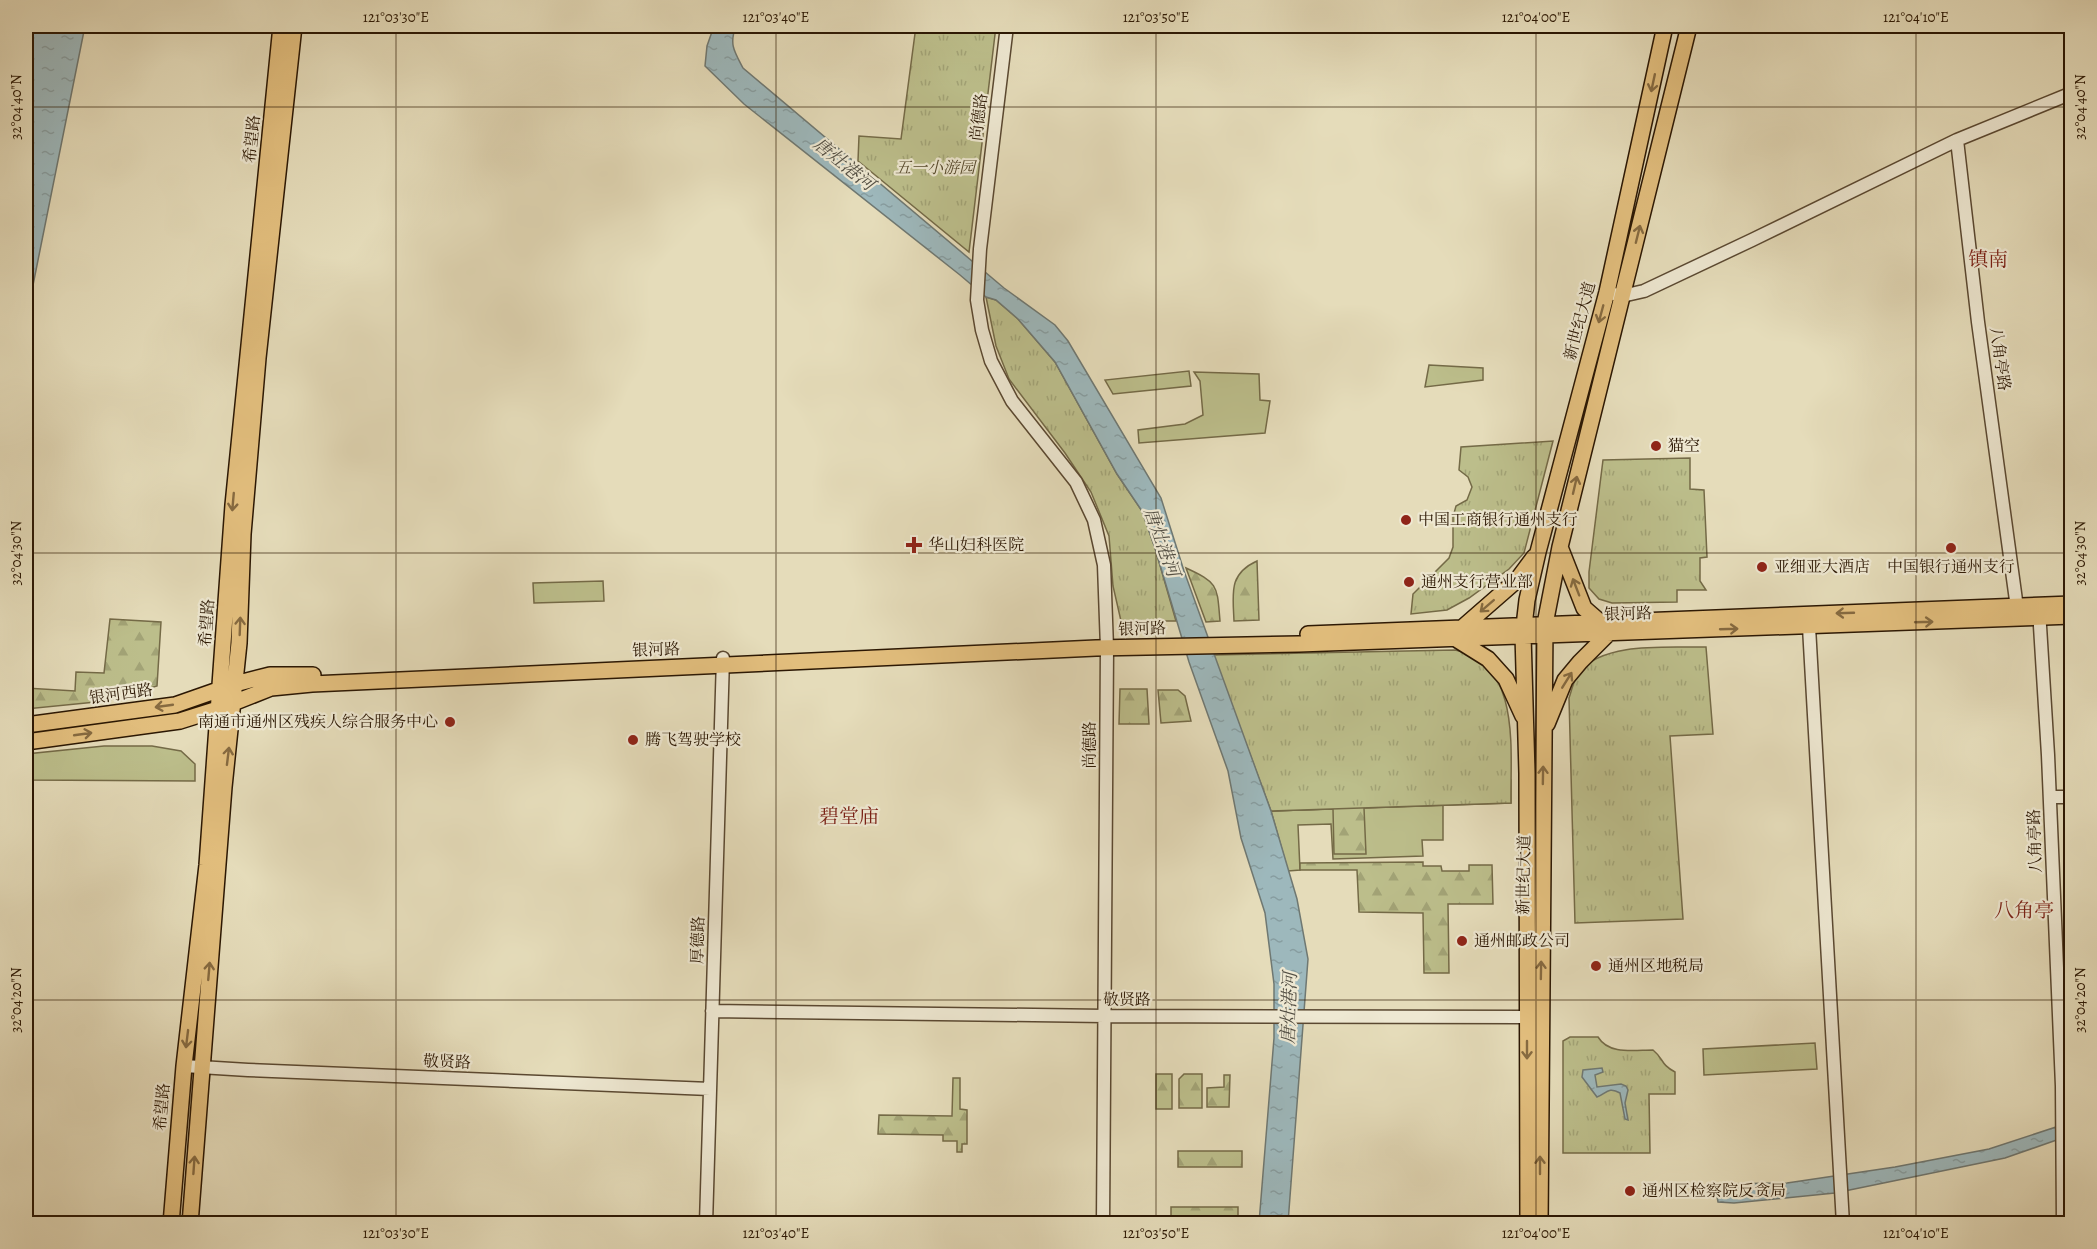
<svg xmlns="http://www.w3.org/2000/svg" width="2097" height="1249" viewBox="0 0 2097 1249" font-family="Alegreya,'Noto Serif SC',serif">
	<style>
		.grass { fill: #bcbe8b; stroke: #746a47; stroke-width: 1.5 }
		.forest { fill: url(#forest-firs); stroke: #746a47; stroke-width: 1.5 }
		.park { fill: url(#park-tufts); stroke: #746a47; stroke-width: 1.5 }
		.water { fill: url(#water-ripples); stroke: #6f7872; stroke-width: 1.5 }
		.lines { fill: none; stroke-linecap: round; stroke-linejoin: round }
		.minor-casing { stroke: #5a4831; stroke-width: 15 }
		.major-casing { stroke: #2b1703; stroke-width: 18 }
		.minor { stroke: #eee8d2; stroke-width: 12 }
		.major { stroke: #e2be7d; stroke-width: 15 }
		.oneway { stroke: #866a40 }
		.ticks { fill: none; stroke: #2b1703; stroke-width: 1.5; stroke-opacity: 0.45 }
		.poi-dot { fill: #8f2418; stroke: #eee8d2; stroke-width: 2 }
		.labels { text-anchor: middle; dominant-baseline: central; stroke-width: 4.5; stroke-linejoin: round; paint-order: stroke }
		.street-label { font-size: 16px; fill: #2b1703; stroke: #eee8d2 }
		.park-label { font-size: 16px; font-style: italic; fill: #56492c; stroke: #eee8d2 }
		.poi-label { font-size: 16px; fill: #2b1703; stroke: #eee8d2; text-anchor: start }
		.water-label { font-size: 18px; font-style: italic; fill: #534f44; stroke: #eee8d2 }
		.quarter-label { font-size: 20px; fill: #7a1f14; stroke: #eee8d2 }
		.neatline { fill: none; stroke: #2b1703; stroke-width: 2 }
		.ticks-label { font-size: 15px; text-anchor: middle; fill: #2b1703 }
	</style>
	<defs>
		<pattern id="forest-firs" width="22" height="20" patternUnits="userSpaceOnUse" patternTransform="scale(1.5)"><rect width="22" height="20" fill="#bcbe8b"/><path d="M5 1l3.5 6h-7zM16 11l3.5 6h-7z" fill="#a2a376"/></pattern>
		<pattern id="park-tufts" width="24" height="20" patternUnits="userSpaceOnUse" patternTransform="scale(1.5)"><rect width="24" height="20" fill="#bcbe8b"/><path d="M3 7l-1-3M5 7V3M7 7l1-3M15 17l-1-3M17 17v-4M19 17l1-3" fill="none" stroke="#a2a376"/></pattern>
		<pattern id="water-ripples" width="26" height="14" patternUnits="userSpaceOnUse" patternTransform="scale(1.5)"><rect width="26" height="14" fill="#9db8bc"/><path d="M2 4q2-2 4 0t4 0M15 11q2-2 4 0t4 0" fill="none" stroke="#879da0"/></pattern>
	</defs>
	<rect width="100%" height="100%" fill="#e5dcba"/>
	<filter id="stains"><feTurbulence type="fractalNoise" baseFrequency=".00333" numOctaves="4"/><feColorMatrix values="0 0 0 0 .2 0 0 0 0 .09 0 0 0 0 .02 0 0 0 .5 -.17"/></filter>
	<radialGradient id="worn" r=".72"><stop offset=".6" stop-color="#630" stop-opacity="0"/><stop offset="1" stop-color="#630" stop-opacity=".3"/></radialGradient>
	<path class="grass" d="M1429,365L1483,368V380L1425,387Z
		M1189,371L1191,386L1113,394L1105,380Z
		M1194,372L1259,374L1260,400L1270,401L1265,433L1139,443L1138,430L1185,424L1203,415L1200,381Z
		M603,581L604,601L534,603L533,583Z
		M104,746H152L181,751L195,764V781L26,780V754Z
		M1443,805V840H1422L1423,856L1333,859L1331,824L1298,825L1300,870L1288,871L1271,811Z
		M1815,1043L1817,1069L1704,1075L1703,1049Z"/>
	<path class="forest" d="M1257,561L1259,620L1234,621C1233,594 1228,574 1257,561Z
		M1186,568C1219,583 1217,586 1220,621L1206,622Z
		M110,619L161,622L157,686L106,701L26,709V688L75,691L76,672L104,673Z
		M1120,689H1147L1149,724H1119Z
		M1158,690H1178L1185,696L1191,721L1161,723Z
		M1511,780V803L1364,808L1366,854H1334L1333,809L1271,811Z
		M1423,862V866H1441L1442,871H1469V865H1492L1493,904H1448L1449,973H1424L1423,913L1359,912L1357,870H1300V863Z
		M1156,1074H1172V1109H1156Z
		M1184,1074H1202V1108H1179V1079Z
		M1224,1075H1230L1229,1107H1207V1088L1224,1087Z
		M953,1078H960V1109L967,1110V1144H962V1152H957V1141H943V1135L878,1134L879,1115L952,1116Z
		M1178,1151H1242V1167H1178Z
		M1171,1207H1238V1219L1171,1218Z"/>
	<path class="park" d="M916,26H996L969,252L858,161L859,136L901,139Z
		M986,297L996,300L1018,319L1055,362L1117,474L1142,511L1155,548L1176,621H1121L1113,586L1109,536L1091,492L1065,453L1009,379L996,346Z
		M1553,441L1524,553L1509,569L1469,598L1447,610L1411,614L1413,594L1449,558L1453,547V517L1456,506L1467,500L1472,487L1468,477L1459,470L1461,447Z
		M1690,458V489L1704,490L1707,557L1700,558V581L1706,590H1677V602L1612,603L1599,599L1589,588V572L1603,460Z
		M1706,647L1713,734L1670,736L1683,919L1575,923L1569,698C1572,690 1574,678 1579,672C1605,641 1669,648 1706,647Z
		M1455,650C1522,662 1510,753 1511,803L1271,811L1213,655Z
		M1570,1037H1598C1609,1055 1634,1050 1653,1050C1664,1059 1660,1064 1675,1072V1094H1649L1650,1153H1563V1041Z"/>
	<path class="water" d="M26,26H85L26,320Z
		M714,26H736C729,44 734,51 743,68L1004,288L1055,325L1068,341L1161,498L1184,571L1271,811L1297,899L1308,959L1288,1223H1259L1274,1038V984L1265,913L1241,838L1228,771L1189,662L1155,548L1142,511L1117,474L1055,362L1018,319L996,300L986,297L960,275L744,104L705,66L707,46Z
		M1602,1068L1603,1072L1595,1075L1597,1087L1621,1084L1626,1086L1628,1090L1625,1103L1628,1120L1625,1119L1620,1093C1608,1086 1606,1094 1597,1097L1582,1077L1583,1070Z
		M2071,1122V1135L2005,1158L1835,1193L1734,1203L1718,1202L1716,1191L1719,1184L1787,1183L1895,1167L1989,1149Z"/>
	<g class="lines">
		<g class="minor-casing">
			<path id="minor" d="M1007,26L980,249L977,300L982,330L991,361L1012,401L1076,482L1094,520L1104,565L1107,648L1103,1224
				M1957,140L1978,322L2018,615
				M1614,294L1622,296L1644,291L1752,240L1957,140L2072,93
				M2039,610L2048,755L2062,1086L2063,1224
				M1809,627L1843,1224
				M2050,797H2072
				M712,1011L1105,1016L1536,1017
				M184,1066L248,1070L710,1089
				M706,1224L723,658"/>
		</g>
		<g class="major-casing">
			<path id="major" d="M1560,547L1584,608L1600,622
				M1462,628L1517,580L1534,557
				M1308,634L2072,604
				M1456,639L1488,659L1506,679L1523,716
				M1547,724L1565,680L1580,662L1609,633
				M26,725L175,705L235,684L270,675H313
				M26,742L180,721L218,709L271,688L312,684L1096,648L1299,644L2072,616
				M171,1224L184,1066L207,865L233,505L281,26
				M190,1224L224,787L239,643L243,534L258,358L294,26
				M1528,1224L1527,773L1523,635L1527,600L1538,552L1607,292L1665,26
				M1540,1224L1545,624L1560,547L1689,26"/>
		</g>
		<use href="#minor" class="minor"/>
		<use href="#major" class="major"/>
	</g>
	<defs><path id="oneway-shaft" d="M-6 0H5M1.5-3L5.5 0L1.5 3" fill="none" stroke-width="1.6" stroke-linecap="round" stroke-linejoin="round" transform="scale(1.5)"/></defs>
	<g class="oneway">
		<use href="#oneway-shaft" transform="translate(1653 83) rotate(102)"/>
		<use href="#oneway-shaft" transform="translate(1638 234) rotate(-76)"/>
		<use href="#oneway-shaft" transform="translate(1601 314) rotate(105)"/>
		<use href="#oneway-shaft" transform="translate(1575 485) rotate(-77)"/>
		<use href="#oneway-shaft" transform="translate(233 502) rotate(95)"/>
		<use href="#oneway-shaft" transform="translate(1576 587) rotate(-111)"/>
		<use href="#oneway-shaft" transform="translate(1487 606) rotate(139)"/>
		<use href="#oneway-shaft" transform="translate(1845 613) rotate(178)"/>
		<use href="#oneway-shaft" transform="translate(1924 622) rotate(-2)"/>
		<use href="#oneway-shaft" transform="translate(240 626) rotate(-88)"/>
		<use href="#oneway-shaft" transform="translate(1729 629) rotate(-2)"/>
		<use href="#oneway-shaft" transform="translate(1567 680) rotate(-58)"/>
		<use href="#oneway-shaft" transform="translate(164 706) rotate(172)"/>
		<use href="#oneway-shaft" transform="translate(83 734) rotate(-8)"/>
		<use href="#oneway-shaft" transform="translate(228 756) rotate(-83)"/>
		<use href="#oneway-shaft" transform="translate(1543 775) rotate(-89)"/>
		<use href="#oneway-shaft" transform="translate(1541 970) rotate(-89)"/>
		<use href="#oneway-shaft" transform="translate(209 971) rotate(-85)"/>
		<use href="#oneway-shaft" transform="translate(187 1039) rotate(97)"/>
		<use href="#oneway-shaft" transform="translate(1527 1050) rotate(90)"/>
		<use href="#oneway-shaft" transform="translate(194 1165) rotate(-86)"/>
		<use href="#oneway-shaft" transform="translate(1540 1165) rotate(-90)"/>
	</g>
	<path class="ticks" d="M396,26V1224M776,26V1224M1156,26V1224M1536,26V1224M1916,26V1224M26,107H2072M26,553H2072M26,1000H2072"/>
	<g class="poi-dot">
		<circle cx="1656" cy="446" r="6"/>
		<circle cx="1406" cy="520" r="6"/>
		<path d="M911 536h6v6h6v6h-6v6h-6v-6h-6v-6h6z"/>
		<circle cx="1951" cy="548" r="6"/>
		<circle cx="1762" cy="567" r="6"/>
		<circle cx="1409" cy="582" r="6"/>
		<circle cx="450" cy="722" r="6"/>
		<circle cx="633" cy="740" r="6"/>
		<circle cx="1462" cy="941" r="6"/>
		<circle cx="1596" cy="966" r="6"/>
		<circle cx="1630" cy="1191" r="6"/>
	</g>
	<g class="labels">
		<g class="street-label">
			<text transform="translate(979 117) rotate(-83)">尚德路</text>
			<text transform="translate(252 139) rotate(-84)">希望路</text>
			<text transform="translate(1580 321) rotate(-75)">新世纪大道</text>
			<text transform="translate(2000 359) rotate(82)">八角亭路</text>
			<text transform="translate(1628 614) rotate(-2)">银河路</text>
			<text transform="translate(207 623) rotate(-86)">希望路</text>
			<text transform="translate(1142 629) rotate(-2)">银河路</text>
			<text transform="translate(656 650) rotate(-2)">银河路</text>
			<text transform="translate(121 694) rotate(-8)">银河西路</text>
			<text transform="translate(1090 745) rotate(-90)">尚德路</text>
			<text transform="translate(2035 841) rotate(-92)">八角亭路</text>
			<text transform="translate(1524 875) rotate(-89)">新世纪大道</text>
			<text transform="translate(698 940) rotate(-88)">厚德路</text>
			<text x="1127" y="1000">敬贤路</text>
			<text transform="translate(447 1062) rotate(2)">敬贤路</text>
			<text transform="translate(162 1107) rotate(-85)">希望路</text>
		</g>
		<g class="park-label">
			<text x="935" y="168">五一小游园</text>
		</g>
		<g class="poi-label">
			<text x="1668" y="446">猫空</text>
			<text x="1418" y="520">中国工商银行通州支行</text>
			<text x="928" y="545">华山妇科医院</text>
			<text x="1774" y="567">亚细亚大酒店</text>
			<text x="1951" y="567" text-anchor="middle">中国银行通州支行</text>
			<text x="1421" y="582">通州支行营业部</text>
			<text x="438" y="722" text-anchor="end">南通市通州区残疾人综合服务中心</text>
			<text x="645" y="740">腾飞驾驶学校</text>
			<text x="1474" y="941">通州邮政公司</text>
			<text x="1608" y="966">通州区地税局</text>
			<text x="1642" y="1191">通州区检察院反贪局</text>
		</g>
		<g class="water-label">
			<text transform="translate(844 164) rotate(39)">唐灶港河</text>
			<text transform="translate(1162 542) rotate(70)">唐灶港河</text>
			<text transform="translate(1289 1008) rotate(-88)">唐灶港河</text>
		</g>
		<g class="quarter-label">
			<text x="1988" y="259">镇南</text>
			<text x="849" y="816">碧堂庙</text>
			<text x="2024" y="910">八角亭</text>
		</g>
	</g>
	<rect width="2097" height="1249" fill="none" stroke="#e5dcba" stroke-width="66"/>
	<rect x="33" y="33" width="2031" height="1183" class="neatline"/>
	<g class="ticks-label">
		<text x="396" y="22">121°03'30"E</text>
		<text x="776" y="22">121°03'40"E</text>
		<text x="1156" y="22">121°03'50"E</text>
		<text x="1536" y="22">121°04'00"E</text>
		<text x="1916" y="22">121°04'10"E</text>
		<text transform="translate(16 107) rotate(-90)" y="5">32°04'40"N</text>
		<text transform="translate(2080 107) rotate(-90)" y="5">32°04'40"N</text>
		<text transform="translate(16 553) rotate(-90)" y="5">32°04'30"N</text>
		<text transform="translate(2080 553) rotate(-90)" y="5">32°04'30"N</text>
		<text transform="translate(16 1000) rotate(-90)" y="5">32°04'20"N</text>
		<text transform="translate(2080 1000) rotate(-90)" y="5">32°04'20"N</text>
		<text x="396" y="1238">121°03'30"E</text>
		<text x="776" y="1238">121°03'40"E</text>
		<text x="1156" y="1238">121°03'50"E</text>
		<text x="1536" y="1238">121°04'00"E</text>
		<text x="1916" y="1238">121°04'10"E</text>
	</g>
	<rect width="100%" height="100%" filter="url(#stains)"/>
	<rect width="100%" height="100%" fill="url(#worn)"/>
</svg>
